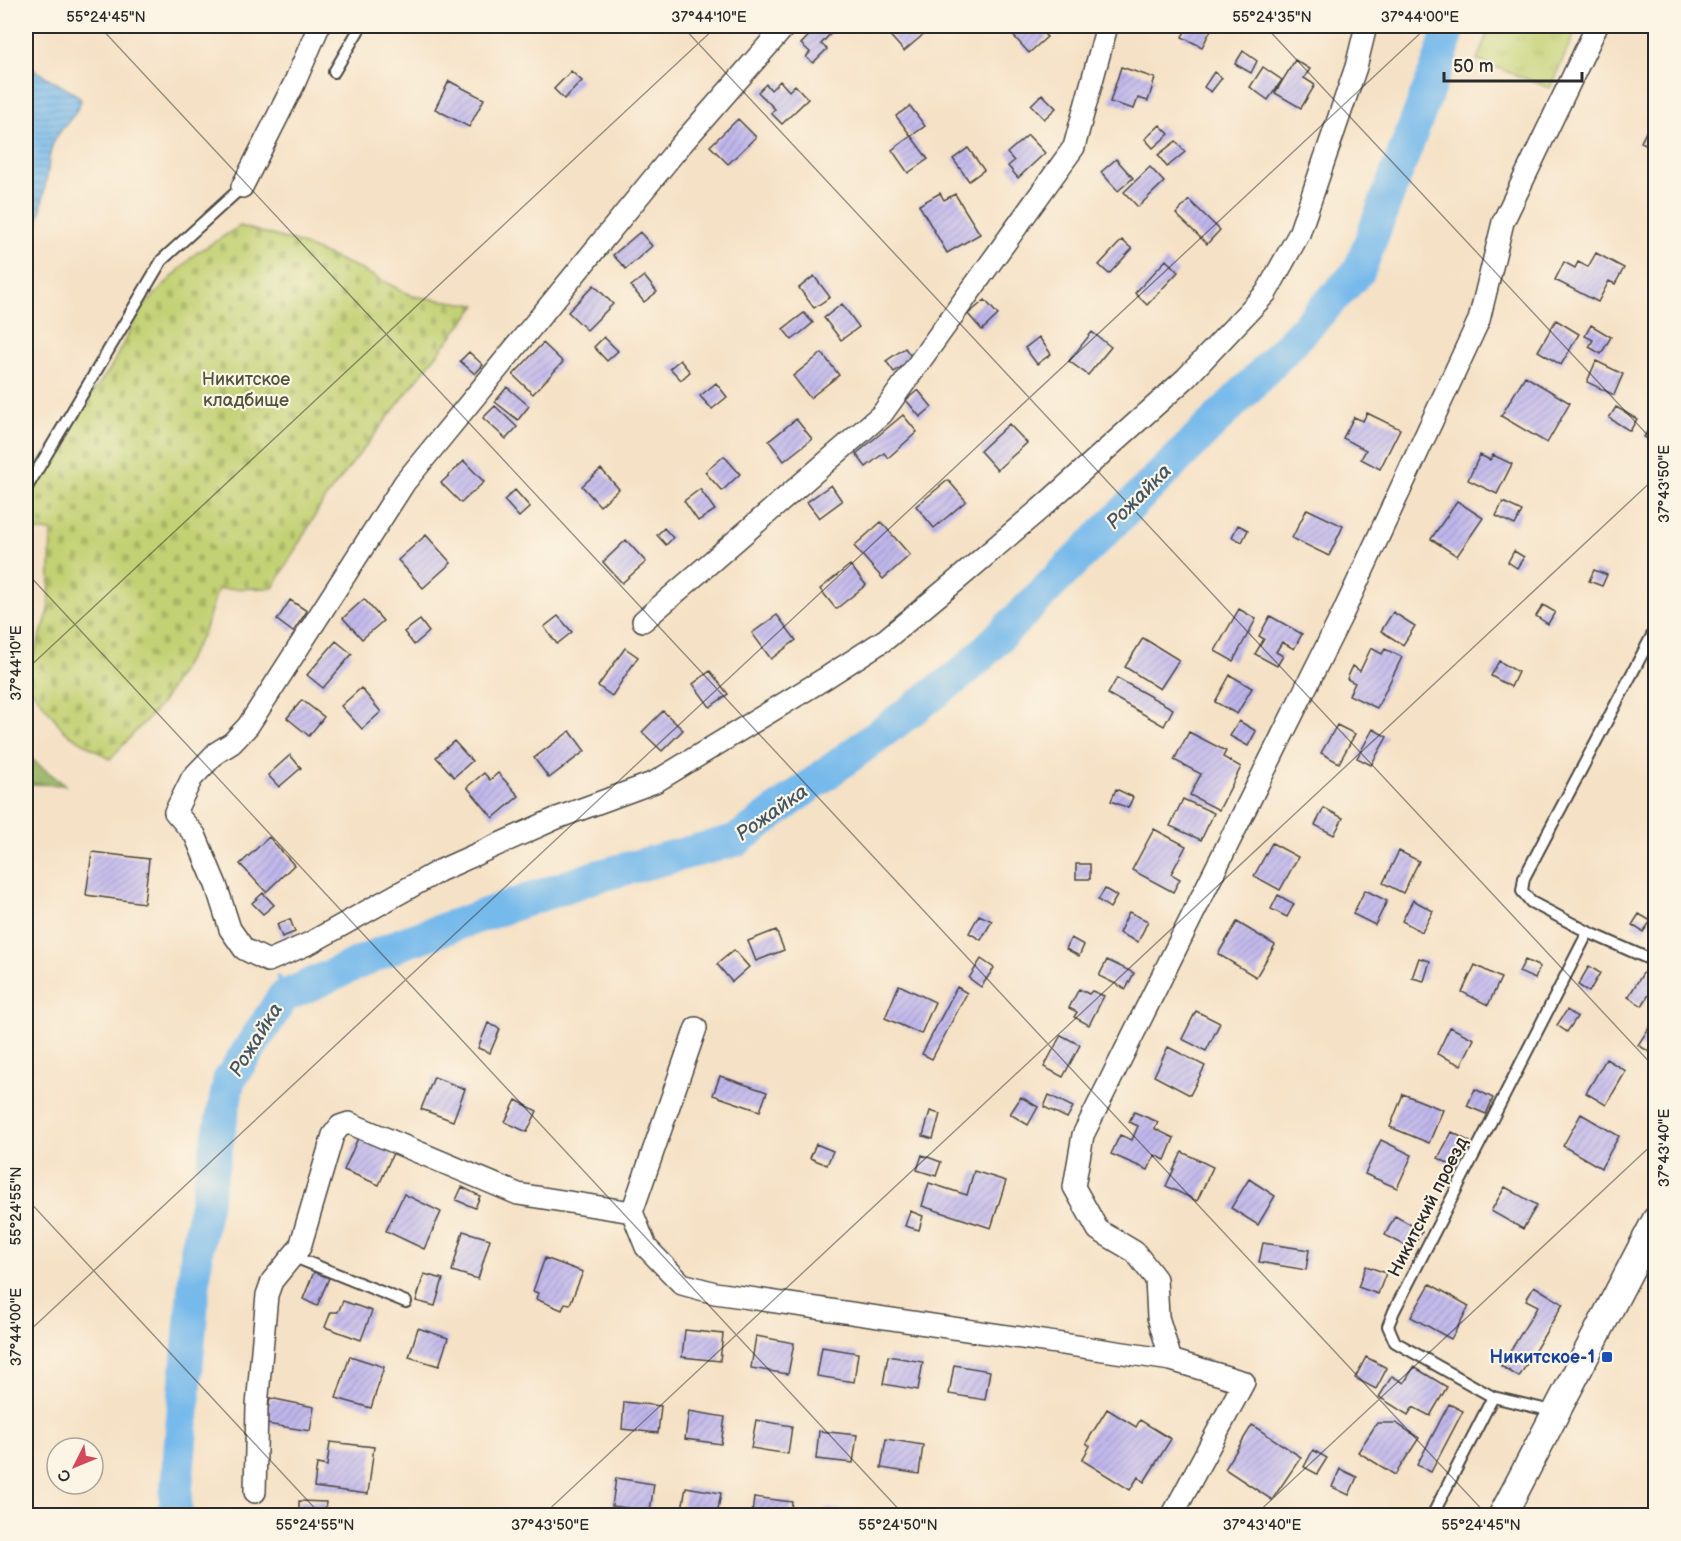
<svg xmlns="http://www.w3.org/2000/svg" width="1681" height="1541" viewBox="0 0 1681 1541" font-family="'Balsamiq Sans',sans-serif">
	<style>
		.forest { fill: url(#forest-firs); stroke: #626f48; stroke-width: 1.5 }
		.cemetery { fill: url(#cemetery-stones); stroke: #767e4f; stroke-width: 1.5 }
		.park { fill: url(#park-tufts); stroke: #767e4f; stroke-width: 1.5 }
		.water { fill: url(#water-rules); stroke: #50728b; stroke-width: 1.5 }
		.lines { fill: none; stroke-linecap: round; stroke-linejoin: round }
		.stream { stroke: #76b9eb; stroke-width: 5 }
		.river { stroke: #76b9eb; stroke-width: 33 }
		.building { fill: url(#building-hatch) }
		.service-casing { stroke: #494642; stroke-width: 14 }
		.minor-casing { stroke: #494642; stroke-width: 24 }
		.tertiary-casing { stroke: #494642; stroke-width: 30 }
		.service { stroke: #fff; stroke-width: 10 }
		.minor { stroke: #fff; stroke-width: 21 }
		.tertiary { stroke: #fff; stroke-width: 27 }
		.ticks { fill: none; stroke: #2b2b2b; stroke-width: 1.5; stroke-opacity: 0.45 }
		.transit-dot { fill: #1a4fb4; stroke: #fcf5e5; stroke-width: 2 }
		.labels { text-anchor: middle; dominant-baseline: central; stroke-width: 4.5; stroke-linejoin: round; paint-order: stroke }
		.park-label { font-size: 18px; fill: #51543d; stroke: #fcf5e5 }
		.street-label { font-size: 18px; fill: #2b2b2b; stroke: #fcf5e5 }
		.transit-label { font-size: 18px; font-weight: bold; fill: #164399; stroke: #fcf5e5; text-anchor: end }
		.water-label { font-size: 20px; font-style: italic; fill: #425665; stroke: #fcf5e5 }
		.neatline { fill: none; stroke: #2b2b2b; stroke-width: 2 }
		.ticks-label { font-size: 15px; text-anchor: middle; fill: #2b2b2b }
	</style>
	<defs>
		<pattern id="forest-firs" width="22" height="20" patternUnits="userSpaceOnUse" patternTransform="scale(1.5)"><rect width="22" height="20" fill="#99b365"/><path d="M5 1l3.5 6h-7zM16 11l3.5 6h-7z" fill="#7d9253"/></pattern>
		<pattern id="cemetery-stones" width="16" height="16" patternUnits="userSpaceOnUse" patternTransform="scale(1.5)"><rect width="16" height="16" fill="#c2d173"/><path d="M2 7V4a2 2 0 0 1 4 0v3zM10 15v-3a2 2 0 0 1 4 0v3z" fill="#a7b464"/></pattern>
		<pattern id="park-tufts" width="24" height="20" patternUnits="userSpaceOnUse" patternTransform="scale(1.5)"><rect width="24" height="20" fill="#c2d173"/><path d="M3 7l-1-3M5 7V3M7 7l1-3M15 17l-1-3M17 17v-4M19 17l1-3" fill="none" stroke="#a7b464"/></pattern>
		<pattern id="water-rules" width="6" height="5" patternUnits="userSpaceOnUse" patternTransform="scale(1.5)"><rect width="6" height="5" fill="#76b9eb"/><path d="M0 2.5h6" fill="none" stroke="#6197bf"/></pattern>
		<pattern id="building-hatch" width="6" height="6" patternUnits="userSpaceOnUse" patternTransform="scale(1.5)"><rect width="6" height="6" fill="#c0b7ed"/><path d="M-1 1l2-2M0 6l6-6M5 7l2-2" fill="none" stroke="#9c95c0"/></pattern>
	</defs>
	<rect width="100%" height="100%" fill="#fcf5e5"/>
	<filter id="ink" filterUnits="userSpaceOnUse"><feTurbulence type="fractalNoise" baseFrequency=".0167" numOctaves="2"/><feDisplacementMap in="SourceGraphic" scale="12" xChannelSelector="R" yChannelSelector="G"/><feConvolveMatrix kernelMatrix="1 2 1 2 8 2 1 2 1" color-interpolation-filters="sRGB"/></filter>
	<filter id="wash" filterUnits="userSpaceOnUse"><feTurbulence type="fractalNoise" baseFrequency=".008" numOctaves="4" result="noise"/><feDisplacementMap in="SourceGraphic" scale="24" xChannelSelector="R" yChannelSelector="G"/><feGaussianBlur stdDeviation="1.35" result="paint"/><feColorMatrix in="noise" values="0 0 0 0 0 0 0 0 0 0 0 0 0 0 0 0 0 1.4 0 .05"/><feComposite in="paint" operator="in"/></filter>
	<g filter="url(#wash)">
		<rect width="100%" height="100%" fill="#f5e1c5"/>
		<path class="forest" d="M26,755L65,785L26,784Z"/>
		<path class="cemetery" d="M240,226L296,242L356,267L412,296L477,305L426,368L324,500L273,588L218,589L203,634L161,704L110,759L65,732L26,682V677L49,611L51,531H26V475L60,438L110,369L141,309L195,254Z"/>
		<path class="park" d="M1490,26H1578L1550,88L1477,60Z"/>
		<path class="water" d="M26,65L77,95L81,100C76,118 60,127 53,143C49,153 49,164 47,175C42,203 39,230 26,255Z"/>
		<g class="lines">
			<path class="stream" d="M278,977L284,986L283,997"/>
			<path class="river" d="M177,1516L175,1505L197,1249L229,1080L283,997L403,943L594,877L737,840L966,670L1252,384L1359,271L1440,59L1450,26"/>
		</g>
		<g id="blocks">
			<path class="building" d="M447,26H467L462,34Z
				M818,26H827L833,31L821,44L827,49L813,63L806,57L810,52L801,44Z
				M890,26H929L931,28L904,51L885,30Z
				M1015,26H1036L1047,37L1029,53L1009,31Z
				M1188,26H1207L1212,28L1202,47L1182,37Z
				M1243,51L1257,61L1251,73L1235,64Z
				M1295,60L1310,69L1304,78L1315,85L1301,108L1275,93Z
				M1121,67L1155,78L1148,101L1138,98L1134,109L1110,102Z
				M1263,67L1282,80L1268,100L1250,87Z
				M571,71L582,81L564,99L554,89Z
				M1214,72L1222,78L1211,92L1204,87Z
				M449,81L484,99L469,127L435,109Z
				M780,81L789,91L795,85L808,99L782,124L771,113L775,109L758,92L766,84L771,90Z
				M1042,94L1056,108L1044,119L1031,105Z
				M910,106L925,126L911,136L896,116Z
				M1656,112V149L1641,142Z
				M738,119L756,137L728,164L710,146Z
				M1160,125L1169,134L1153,148L1145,139Z
				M1028,135L1045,153L1018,178L1008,166L1014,161L1007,153Z
				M911,136L928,159L908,173L892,150Z
				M1176,141L1185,152L1167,167L1158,155Z
				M968,148L984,170L969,181L953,159Z
				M1116,159L1133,178L1118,191L1101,172Z
				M1150,167L1164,182L1138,207L1124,192Z
				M940,193L944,200L955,194L980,234L947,253L919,205Z
				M1189,200L1220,230L1207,244L1176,214Z
				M640,232L652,246L626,269L613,255Z
				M1122,240L1132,249L1109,274L1099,265Z
				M1596,253L1624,268L1615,284L1609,281L1598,302L1555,280L1564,262L1575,268L1578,262L1588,267Z
				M1166,260L1178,272L1147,305L1135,293Z
				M644,276L657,292L644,302L631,286Z
				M814,276L830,297L814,308L799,288Z
				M594,285L613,304L587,330L568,312Z
				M985,300L998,315L982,330L968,314Z
				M842,304L859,327L841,340L824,318Z
				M804,313L813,323L792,340L783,329Z
				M1556,320L1579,334L1561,365L1538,351Z
				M1591,325L1611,337L1601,354L1589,347L1593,340L1585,336Z
				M1092,332L1111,347L1088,375L1069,361Z
				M604,337L618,351L607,361L594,347Z
				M1039,337L1051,354L1037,364L1025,348Z
				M543,343L563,362L533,394L513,375Z
				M905,348L913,359L894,372L886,361Z
				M469,352L483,365L475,374L460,361Z
				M822,353L839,375L810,398L793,376Z
				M680,360L690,372L681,380L670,368Z
				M1596,361L1623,374L1614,395L1587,382Z
				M1525,376L1570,403L1547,443L1501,416Z
				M716,383L727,397L712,409L700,396Z
				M507,387L529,406L518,420L495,402Z
				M918,390L932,407L920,417L906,400Z
				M495,406L517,427L506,439L483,418Z
				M1616,407L1637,419L1630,431L1609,418Z
				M1367,413L1400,429L1380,469L1361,459L1366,450L1343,438L1354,417L1363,421Z
				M903,415L917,432L888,458L884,453L866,467L856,454Z
				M796,419L812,439L784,461L769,441Z
				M1009,424L1027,443L997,470L980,451Z
				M1650,427L1656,430V443L1644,437Z
				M1480,455L1490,460L1493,455L1512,464L1497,494L1468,480Z
				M724,456L740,474L722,491L705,472Z
				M464,461L484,482L461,503L441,483Z
				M601,469L619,489L600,506L582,486Z
				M948,480L966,501L934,528L916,506Z
				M831,485L842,501L819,518L807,502Z
				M700,489L715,510L698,521L684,501Z
				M515,490L530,507L519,517L504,500Z
				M1457,501L1483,518L1457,556L1431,539Z
				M1503,502L1522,511L1515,525L1496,516Z
				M1307,509L1343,526L1329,556L1292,538Z
				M881,522L910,555L883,579L854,546Z
				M1238,525L1248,530L1242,542L1232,537Z
				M664,528L673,538L666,545L657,535Z
				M426,535L451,563L423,588L398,560Z
				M626,540L646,562L622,583L603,562Z
				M1514,551L1524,557L1517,568L1508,562Z
				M850,565L866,585L836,609L820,589Z
				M1594,570L1607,575L1602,586L1589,581Z
				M364,599L383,621L362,639L343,618Z
				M290,600L307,611L293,632L277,620Z
				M1543,605L1555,612L1548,624L1536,616Z
				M1239,609L1256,619L1233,661L1215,651Z
				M1393,612L1415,626L1403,645L1381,631Z
				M777,615L796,640L771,659L752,633Z
				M558,616L572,632L557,644L544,627Z
				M1270,616L1302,634L1294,649L1282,642L1276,652L1283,656L1277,666L1255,654L1264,639L1259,636Z
				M420,620L429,632L414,645L404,632Z
				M1143,638L1179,660L1160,689L1125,667Z
				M336,641L352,654L323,688L307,675Z
				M625,648L638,657L612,696L598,686Z
				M1371,648L1382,654L1385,649L1402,657L1377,708L1349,695L1355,683L1347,679L1353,666L1360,671Z
				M1499,661L1518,672L1511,687L1491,676Z
				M710,671L728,694L710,707L693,684Z
				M1230,675L1252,688L1237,714L1215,702Z
				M1117,678L1173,709L1164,726L1108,694Z
				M361,688L381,712L362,729L341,706Z
				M302,700L324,717L309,736L287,718Z
				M663,711L683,730L662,751L642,732Z
				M1239,721L1256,731L1248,746L1230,736Z
				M1337,725L1355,734L1339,763L1321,753Z
				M1373,729L1387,737L1371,765L1357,758Z
				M570,731L585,751L549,778L534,758Z
				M1189,732L1226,751L1223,757L1241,767L1219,810L1190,795L1201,774L1174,760Z
				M454,741L472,761L454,777L436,757Z
				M290,755L301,768L279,787L268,775Z
				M484,773L490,780L498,773L519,796L493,818L467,787Z
				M1116,789L1133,797L1128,808L1111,801Z
				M1183,799L1214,813L1201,840L1170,826Z
				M1324,808L1343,818L1334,835L1315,825Z
				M1154,829L1186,846L1171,874L1180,879L1173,892L1132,870Z
				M269,837L294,865L266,892L240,864Z
				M1272,843L1298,857L1280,890L1254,876Z
				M1399,851L1419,861L1403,893L1383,883Z
				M92,852L149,859L144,903L86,895Z
				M1076,864H1090V879H1076Z
				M1105,889L1117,896L1110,908L1098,900Z
				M1365,890L1387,901L1375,925L1353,914Z
				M263,893L274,905L263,914L252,903Z
				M1278,895L1294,904L1287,917L1271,909Z
				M1413,900L1433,911L1422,932L1402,921Z
				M1129,912L1148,921L1138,942L1119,933Z
				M1639,914L1651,921L1643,932L1632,925Z
				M979,915L992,921L981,940L969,933Z
				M290,919L295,932L282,937L277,924Z
				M1237,922L1275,945L1256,977L1218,954Z
				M776,930L784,950L756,961L748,941Z
				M1071,938L1084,945L1079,956L1066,949Z
				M734,950L749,967L732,982L717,964Z
				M1419,958L1430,961L1424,981L1412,978Z
				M981,959L994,968L981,987L969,978Z
				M1107,960L1134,973L1126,989L1099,976Z
				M1525,960L1540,967L1535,979L1519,972Z
				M1475,965L1501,978L1488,1005L1462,992Z
				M1589,966L1600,973L1589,992L1578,985Z
				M1645,970L1656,977V983L1642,1006L1628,997Z
				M899,985L935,1002L921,1034L885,1018Z
				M957,987L967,993L932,1059L922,1054Z
				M1079,989L1089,994L1092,991L1104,996L1089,1025L1074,1017L1077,1012L1069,1008Z
				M1567,1010L1577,1017L1567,1032L1557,1025Z
				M1196,1011L1220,1023L1206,1051L1182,1039Z
				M1656,1017V1056L1638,1045Z
				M488,1023L500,1029L490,1053L478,1048Z
				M1450,1027L1474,1039L1461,1065L1437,1054Z
				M1061,1035L1080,1045L1063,1077L1044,1067Z
				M1168,1047L1205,1066L1190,1095L1154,1076Z
				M1606,1059L1626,1071L1606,1105L1586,1093Z
				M720,1076L767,1092L760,1111L713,1095Z
				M434,1077L465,1089L453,1121L421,1109Z
				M1475,1089L1493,1098L1486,1114L1467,1106Z
				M1403,1094L1443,1110L1429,1143L1390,1127Z
				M1049,1095L1073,1107L1067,1118L1044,1107Z
				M1021,1097L1038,1107L1028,1125L1010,1114Z
				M516,1100L537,1111L527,1132L505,1122Z
				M930,1111L940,1114L933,1139L923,1136Z
				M1134,1112L1158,1122L1155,1129L1174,1138L1165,1160L1155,1155L1148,1170L1111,1154L1120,1135L1132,1140L1138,1126L1129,1122Z
				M1581,1114L1619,1136L1601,1168L1563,1146Z
				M1452,1132L1470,1142L1457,1168L1438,1158Z
				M358,1138L393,1153L379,1185L344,1170Z
				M1381,1140L1412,1155L1397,1188L1365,1174Z
				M816,1144L833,1151L827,1165L810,1158Z
				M1182,1152L1213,1167L1197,1201L1166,1186Z
				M922,1155L941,1162L936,1176L917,1170Z
				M974,1171L1006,1181L991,1228L922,1206L929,1183L967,1195Z
				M1249,1179L1275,1196L1258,1225L1231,1208Z
				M462,1187L480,1196L475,1208L456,1200Z
				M1505,1187L1537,1205L1523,1229L1491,1211Z
				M404,1194L441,1212L424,1249L386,1231Z
				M910,1211L923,1216L919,1230L905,1226Z
				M1395,1216L1422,1231L1412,1249L1385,1235Z
				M463,1231L490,1239L478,1279L452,1271Z
				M1263,1243L1309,1250L1306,1270L1259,1262Z
				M545,1258L583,1272L570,1304L565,1303L562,1310L536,1299L538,1293L533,1291Z
				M1366,1266L1386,1273L1378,1294L1358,1287Z
				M314,1272L329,1278L317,1306L303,1299Z
				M424,1274L443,1279L435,1306L416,1301Z
				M1430,1284L1469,1306L1451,1339L1411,1317Z
				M1534,1286L1563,1304L1519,1377L1501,1366L1538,1306L1526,1300Z
				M343,1301L372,1311L361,1340L325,1327L331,1312H338Z
				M418,1328L448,1338L439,1366L409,1357Z
				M685,1330L723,1334L720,1361L682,1357Z
				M756,1336L794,1343L788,1374L751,1368Z
				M822,1347L858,1353L854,1382L817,1376Z
				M350,1356L384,1367L371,1408L336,1398Z
				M888,1356L923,1362L918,1390L883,1384Z
				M1366,1357L1387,1368L1376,1389L1355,1378Z
				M954,1365L990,1371L985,1400L949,1394Z
				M1414,1367L1447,1387L1430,1416L1413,1407L1408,1415L1379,1397L1392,1376L1404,1383Z
				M270,1398L314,1407L310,1431L266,1424Z
				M624,1402L661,1406L658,1433L622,1429Z
				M1449,1404L1463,1411L1431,1472L1417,1465Z
				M1107,1409L1136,1427L1140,1420L1171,1439L1144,1482L1138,1477L1130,1490L1082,1460L1090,1446L1086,1443Z
				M689,1411L725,1417L721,1444L685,1439Z
				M756,1420L792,1426L788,1454L751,1448Z
				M1377,1423H1396L1419,1438L1395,1475L1358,1452Z
				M1252,1425L1301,1457L1272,1500L1225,1469Z
				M819,1431L857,1435L853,1463L816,1459Z
				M886,1439L923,1445L919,1474L881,1468Z
				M330,1442L374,1447L368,1494L314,1487L317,1464L327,1466Z
				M1313,1450L1327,1458L1317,1474L1304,1467Z
				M1340,1469L1357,1477L1349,1495L1332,1487Z
				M616,1478L654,1484L650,1511L612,1506Z
				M686,1487L721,1493L717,1515H681Z
				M754,1497L792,1502L790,1515H752Z
				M299,1501L326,1502L325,1515H299Z
				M825,1508L860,1512V1515H824Z"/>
		</g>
	</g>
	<g filter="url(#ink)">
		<use href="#blocks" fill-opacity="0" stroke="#494642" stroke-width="1.5"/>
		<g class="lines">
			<g class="service-casing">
				<path id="service" d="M334,72L361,26
					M26,489L162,260L242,187
					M1656,628L1524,878L1522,891L1531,902L1588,932L1656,962
					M292,1256L406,1302
					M1556,1412L1493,1397L1395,1342L1388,1326L1394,1311L1588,932
					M1432,1516L1493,1397"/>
			</g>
			<g class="minor-casing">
				<path id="minor" d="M785,26L679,147L405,482L248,726L232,743L216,753L192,778L175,812L195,835L216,885L230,929L244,949L268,961L310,943L439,871L557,818L655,782L824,679L886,639L957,580L1040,509L1186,378L1266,293L1299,234L1356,67L1366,26
					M242,187L294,84L319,26
					M643,621L882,414L1074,147L1107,26
					M696,1028L632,1212L646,1247L682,1284L715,1293L1171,1360L1244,1382L1172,1516
					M1171,1360L1158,1317L1156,1279L1135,1252L1098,1230L1074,1187L1083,1135L1343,613L1479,320L1503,222L1597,26
					M255,1492L257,1406L267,1295L272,1281L300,1247L333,1135L340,1126L349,1123L518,1194L632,1212"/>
			</g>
			<g class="tertiary-casing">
				<path id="tertiary" d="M1502,1516L1656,1220"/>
			</g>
			<use href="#service" class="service"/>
			<use href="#minor" class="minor"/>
			<use href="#tertiary" class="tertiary"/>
		</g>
	</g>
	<path class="ticks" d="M99,26L1488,1516M682,26L1656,1069M1265,26L1656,444M26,572L905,1516M26,670L717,26M26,1198L322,1516M26,1334L1428,26M542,1516L1656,477M1254,1516L1656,1141"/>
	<rect class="transit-dot" x="1601" y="1351" width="12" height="12" rx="3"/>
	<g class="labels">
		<g class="park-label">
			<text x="246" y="379">Никитское<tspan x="246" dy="21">кладбище</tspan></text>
		</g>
		<g class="street-label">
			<text transform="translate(1428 1207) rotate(-63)">Никитский проезд</text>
		</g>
		<g class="transit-label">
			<text x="1595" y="1357">Никитское-1</text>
		</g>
		<g class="water-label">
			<text transform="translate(1139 497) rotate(-45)">Рожайка</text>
			<text transform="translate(772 813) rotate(-35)">Рожайка</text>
			<text transform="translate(256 1040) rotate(-58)">Рожайка</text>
		</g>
	</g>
	<rect width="1681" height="1541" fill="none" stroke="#fcf5e5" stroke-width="66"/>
	<g transform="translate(75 1466) rotate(227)"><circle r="28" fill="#fcf5e5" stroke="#a8a49b" stroke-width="1.5"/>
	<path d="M0-4.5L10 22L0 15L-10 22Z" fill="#d1495b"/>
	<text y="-9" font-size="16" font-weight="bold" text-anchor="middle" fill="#2b2b2b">С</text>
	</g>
	<path d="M1444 72v9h138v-9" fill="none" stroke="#2b2b2b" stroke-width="3"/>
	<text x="1453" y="72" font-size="18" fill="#2b2b2b" stroke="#fcf5e5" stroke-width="4.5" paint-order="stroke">50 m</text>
	<rect x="33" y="33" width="1615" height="1475" class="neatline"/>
	<g class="ticks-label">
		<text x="106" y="22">55°24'45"N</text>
		<text x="709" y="22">37°44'10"E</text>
		<text x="1272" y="22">55°24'35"N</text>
		<text x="1420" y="22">37°44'00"E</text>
		<text transform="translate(1664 484) rotate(-90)" y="5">37°43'50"E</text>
		<text transform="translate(16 663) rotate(-90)" y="5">37°44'10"E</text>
		<text transform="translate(1664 1148) rotate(-90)" y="5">37°43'40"E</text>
		<text transform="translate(16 1206) rotate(-90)" y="5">55°24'55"N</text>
		<text transform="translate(16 1327) rotate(-90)" y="5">37°44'00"E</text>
		<text x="315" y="1530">55°24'55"N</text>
		<text x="550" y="1530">37°43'50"E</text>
		<text x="898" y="1530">55°24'50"N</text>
		<text x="1262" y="1530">37°43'40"E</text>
		<text x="1481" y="1530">55°24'45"N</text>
	</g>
</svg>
